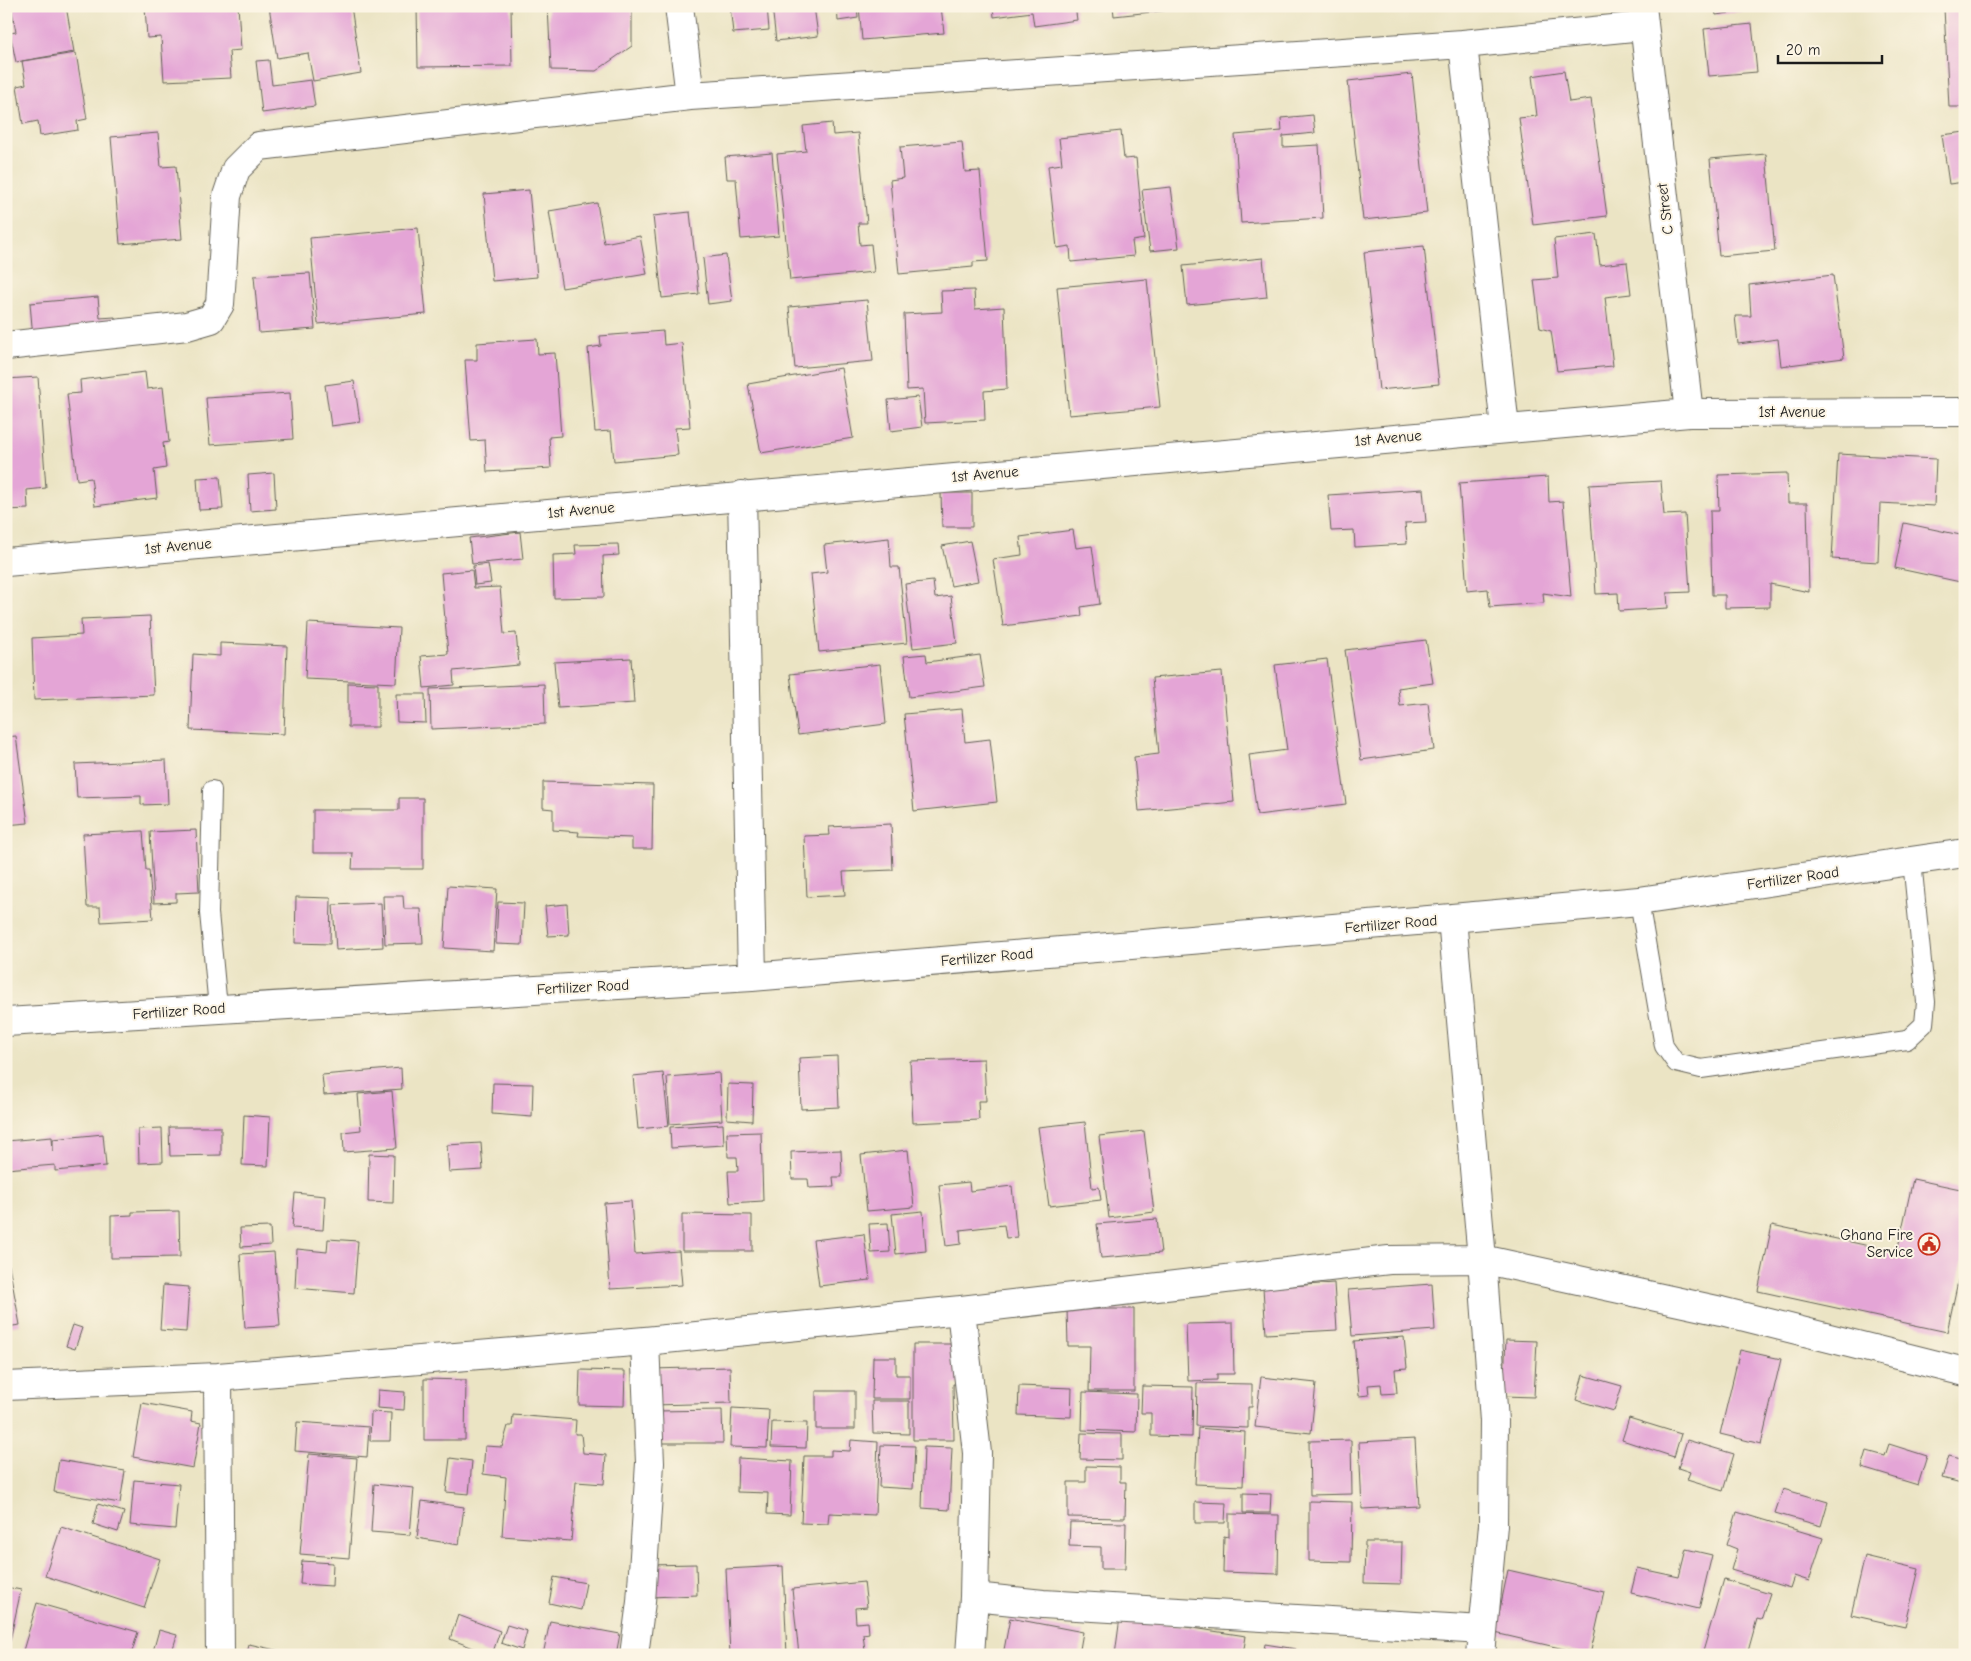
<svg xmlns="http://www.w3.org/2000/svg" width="1971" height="1661" viewBox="0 0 1971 1661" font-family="'Comic Neue',sans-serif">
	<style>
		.building { fill: #e4a5d6 }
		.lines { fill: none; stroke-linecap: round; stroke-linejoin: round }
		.lane-casing { stroke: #646257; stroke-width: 20 }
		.street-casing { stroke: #646257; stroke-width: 30 }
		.lane { stroke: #fff; stroke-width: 18 }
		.street { stroke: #fff; stroke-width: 28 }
		.labels { text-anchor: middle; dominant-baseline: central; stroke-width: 4; stroke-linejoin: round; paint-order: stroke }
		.street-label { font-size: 15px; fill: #1c1c1c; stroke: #fcf5e5 }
		.poi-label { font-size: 15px; fill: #1c1c1c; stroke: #fcf5e5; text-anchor: end }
	</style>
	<rect width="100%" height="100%" fill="#fcf5e5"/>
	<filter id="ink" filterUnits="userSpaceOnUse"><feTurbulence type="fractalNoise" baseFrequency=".02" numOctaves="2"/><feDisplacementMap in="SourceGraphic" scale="10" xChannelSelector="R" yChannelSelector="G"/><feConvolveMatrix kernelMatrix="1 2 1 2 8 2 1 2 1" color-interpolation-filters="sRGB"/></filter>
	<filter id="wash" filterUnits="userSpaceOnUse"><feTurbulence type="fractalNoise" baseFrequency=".0096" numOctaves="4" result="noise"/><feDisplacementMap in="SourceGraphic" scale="20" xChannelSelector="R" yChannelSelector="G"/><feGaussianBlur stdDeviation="1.12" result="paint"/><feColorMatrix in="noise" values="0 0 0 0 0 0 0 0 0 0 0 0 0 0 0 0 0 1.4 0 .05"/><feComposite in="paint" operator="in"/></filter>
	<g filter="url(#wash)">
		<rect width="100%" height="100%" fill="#ebe4c4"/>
		<g id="blocks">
			<path class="building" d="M11,6H66L74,52L16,62L10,33L16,32Z
				M145,6H238L241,50L229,51L231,78L164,81L161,37L147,38Z
				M269,6H351L361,73L313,81L308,53L277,58Z
				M417,6H511L512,66L418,67Z
				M548,6H632V46L596,71L551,70Z
				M730,6H767L769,30L733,33Z
				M772,6H814L818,36L776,41Z
				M837,6H857L858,18L838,21Z
				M859,6H941L944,33L862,40Z
				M993,6H1075L1077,20L1034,26L1032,12L994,17Z
				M1113,6H1189V8L1114,16Z
				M1714,6H1769V7L1716,15Z
				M1965,7V107H1949L1944,8Z
				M1752,24L1757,72L1709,76L1704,29Z
				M76,53L87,119L77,121L78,130L40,136L38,121L23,124L17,86L26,84L22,61Z
				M269,60L272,85L311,80L315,106L262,113L256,61Z
				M1564,71L1569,102L1591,99L1607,216L1533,225L1519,118L1537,116L1532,76Z
				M1412,74L1427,213L1363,220L1348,81Z
				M1313,115L1315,133L1283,136V147L1319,145L1323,218L1241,223L1235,135L1282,131L1281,118Z
				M832,123L833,135L858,133L867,223H858L860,245L871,244L874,272L790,280L777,154L806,151L803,126Z
				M1121,131L1124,159L1136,158L1144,239L1132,241L1134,256L1071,262L1070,246L1057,248L1048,166L1062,164L1059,138Z
				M1965,132V182L1949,184L1942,135Z
				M158,133L161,167L176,166L182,239L120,244L111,137Z
				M962,142L965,172L980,171L988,261L973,262V267L899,274L890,180L903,178L900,147Z
				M772,153L779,236L741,239L736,179H727L725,157Z
				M1766,154L1775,251L1719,256L1710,159Z
				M1171,187L1179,248L1150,251L1142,190Z
				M529,190L537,277L492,281L484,194Z
				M597,203L604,243L640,236L647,274L562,288L549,211Z
				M690,212L699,294L662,298L653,216Z
				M418,228L426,314L318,324L310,238Z
				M1596,234L1600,265L1627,262L1631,294L1605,297L1613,366L1557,371L1551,331L1540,328L1534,280L1558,278L1554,239Z
				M1424,246L1439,384L1379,390L1364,252Z
				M726,255L732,301L708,304L703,258Z
				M1263,258L1267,297L1187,305L1183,266Z
				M310,273L315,329L259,333L254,276Z
				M1833,275L1844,358L1781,366L1778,339L1738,344L1735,316H1751L1749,285Z
				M1147,279L1160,407L1069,415L1057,287Z
				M974,290L975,309L1004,307L1007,389L984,391L985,420L925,423L923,389L907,390L904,314L942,312L941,291Z
				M98,297L100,318L115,317L116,332L33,338L30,303Z
				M867,300L873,361L795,368L789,307Z
				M663,331L664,345L682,343L690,427L675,428L678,455L614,461L611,431L595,432L588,348L601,346L600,336Z
				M537,339L538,354L555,353L561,436L549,437L551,468L487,472L485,440L471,441L465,360H477V343Z
				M841,368L853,438L761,453L748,384Z
				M145,372L147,389L163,387L169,442L163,443L166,468L154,470L157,498L95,506L91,478L77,480L67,394L81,393L80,380Z
				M38,377L46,488L27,490L28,509L6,510V379Z
				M354,381L360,422L331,426L325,385Z
				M290,393L293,439L210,445L206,398Z
				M918,397L922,427L891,431L888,400Z
				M1838,454L1936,459L1934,506L1880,503L1878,562L1832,559Z
				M274,473L276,509L250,511L248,475Z
				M1787,473L1788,503H1807L1809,592L1770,584V607L1725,608V595H1712L1710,511H1719L1718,475Z
				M220,477L223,509L199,510L197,478Z
				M1548,477L1549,502L1563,501L1571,597L1543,593L1544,603L1490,607L1488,589L1467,591L1459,483Z
				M1661,481L1664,515L1685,514L1690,592L1667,593L1668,608L1619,611L1618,593L1596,594L1589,485Z
				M1423,489L1426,522L1405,523L1407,544L1355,547L1354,530L1331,531L1328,495Z
				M941,493H972V527H942Z
				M1904,523L1965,536V583L1895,568Z
				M1073,530L1076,548L1092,546L1100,604L1081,607L1082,616L1003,626L993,559L1022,555L1020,537Z
				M520,532L523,559L472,564L469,538Z
				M889,538L891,567H899L907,643L819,652L811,574L827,572L824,545Z
				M970,541L978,581L951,586L942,546Z
				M618,544L619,555L603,556L604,597L554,598L553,555L576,554L575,545Z
				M488,564L491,583L475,585L473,566Z
				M472,570L474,588L500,587L504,634L516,633L519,665L453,671L454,685L424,688L421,656L448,654L441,573Z
				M933,581L935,598L951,596L957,643L913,648L905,584Z
				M150,616L154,695L34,700L32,638L82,635L81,619Z
				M308,623L399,628L396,683L305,679Z
				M1426,640L1433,683L1398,688L1400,706L1428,703L1434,750L1361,760L1345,650Z
				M220,643L287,646L284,734L190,730L193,654L220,656Z
				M926,654L927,662L980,655L985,687L909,697L904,656Z
				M631,658L634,703L558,708L554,662Z
				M1327,659L1346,804L1257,815L1249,755L1287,750L1275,665Z
				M880,664L886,724L798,735L790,674Z
				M1222,672L1234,802L1139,811L1134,757L1159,754L1152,678Z
				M348,683L378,684V727H348Z
				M544,684L545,724L431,729L430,689Z
				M396,694H425L426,723L397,722Z
				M962,709L965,742L990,739L997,802L914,811L904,714Z
				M16,736L28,823L6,825V737Z
				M166,760L168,804L141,805V796L77,798L75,764Z
				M543,782L653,785L652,849H632V838L578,836L579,832L553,830V809L543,808Z
				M399,798H423V869H352L353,853H313V810H399Z
				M891,824L893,870L843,872L845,895L807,897L804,836L830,835L829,827Z
				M196,830L199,892L176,893V902L154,903L150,832Z
				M143,831L146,870H149L153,919L101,922L100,907H87L83,834Z
				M448,886L497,889L493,951L444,948Z
				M383,896H403L404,909H421L423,943L385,944Z
				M296,897L331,898L330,944L295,943Z
				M498,902L524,903L522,945L496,944Z
				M381,903L383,947L336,950L333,905Z
				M567,904L569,935L548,936L545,906Z
				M837,1056L839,1107L801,1109L799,1058Z
				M984,1059L986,1101H978L979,1120L913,1123L910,1061Z
				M401,1068L402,1089L324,1095L322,1075Z
				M663,1073L669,1126L638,1129L633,1076Z
				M719,1073L722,1120L670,1124L667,1077Z
				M493,1083L533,1084L532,1117L492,1114Z
				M728,1084L753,1085L752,1121L727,1119Z
				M392,1091L397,1148L344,1152L343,1132L361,1130L358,1094Z
				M244,1115L270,1117L268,1166L242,1165Z
				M1085,1122L1092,1188L1099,1187L1101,1200L1049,1206L1038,1127Z
				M723,1124L724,1145L671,1148L670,1127Z
				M169,1127H221V1155L170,1156Z
				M162,1128L163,1162L139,1163L138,1129Z
				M1144,1131L1154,1212L1109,1218L1099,1136Z
				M761,1132L763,1201L730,1203L728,1171H738L737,1157H728L727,1133Z
				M103,1134L106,1166L55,1171V1165L6,1169V1141L52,1137L53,1152V1139Z
				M481,1143L483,1170L449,1172L447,1145Z
				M841,1150L842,1177H833L834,1187L809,1188L808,1179H792L791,1152Z
				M908,1150L914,1207L867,1211L861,1155Z
				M369,1154L394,1155L393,1203L368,1202Z
				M1913,1179L1965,1190V1249L1947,1332L1758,1291L1772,1225L1897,1252Z
				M969,1182L970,1191L1012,1186L1017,1237L1006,1238L1004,1225L960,1230L961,1244L946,1246L939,1185Z
				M295,1193L325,1196L323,1230L292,1228Z
				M631,1201L635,1254L679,1251L682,1285L610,1289L604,1203Z
				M179,1211L180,1257L111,1258V1216L132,1215V1212Z
				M923,1211L926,1251L896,1254L892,1214Z
				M682,1214L752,1215V1251H682Z
				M1157,1219L1161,1253L1101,1258L1097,1224Z
				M888,1223L890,1252L871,1253L869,1224Z
				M270,1227L271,1245L241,1247L240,1228Z
				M864,1234L870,1280L819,1286L813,1240Z
				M328,1239L358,1241L354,1293L295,1288L297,1249L327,1252Z
				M274,1252L280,1326L245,1328L240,1254Z
				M9,1265L20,1325L6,1327V1266Z
				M1334,1283L1337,1330L1266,1334L1263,1288Z
				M1432,1284L1435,1330L1352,1336L1348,1290Z
				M163,1285L189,1287L186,1332L160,1330Z
				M1067,1309H1134V1391H1089L1090,1346H1068Z
				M1233,1323L1234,1374H1217V1380L1188,1381L1186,1324Z
				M73,1325L82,1328L75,1349L66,1346Z
				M1404,1337L1407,1368L1395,1369L1397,1393L1382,1394L1381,1384L1368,1385L1369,1395L1359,1396L1354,1341Z
				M1506,1340L1537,1341L1534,1397L1503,1396Z
				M913,1344H963V1385L953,1384L954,1440H913Z
				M1740,1350L1781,1359L1761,1444L1720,1434Z
				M873,1357H896V1375H910V1399H872Z
				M730,1367L731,1403L653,1405L651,1369Z
				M580,1370L625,1371L624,1406L579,1405Z
				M1583,1375L1622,1386L1614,1411L1576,1400Z
				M1261,1377L1316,1383L1311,1433L1255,1427Z
				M424,1379L466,1380L465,1440H424Z
				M1197,1383L1252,1384V1407H1248V1428L1196,1426Z
				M1019,1386L1072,1388L1071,1417L1018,1415Z
				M1142,1386L1193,1387L1192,1437L1151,1436V1413H1141Z
				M378,1390L405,1392L404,1410L377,1408Z
				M816,1391H855V1429H816Z
				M1083,1392L1137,1394L1136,1432L1082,1430Z
				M872,1401H909V1434L873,1433Z
				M142,1403L192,1412L191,1421L201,1423L193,1468L133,1457Z
				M732,1408L769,1410L767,1448L730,1447Z
				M722,1410L723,1443H655V1411Z
				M371,1412L391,1413L390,1441H370Z
				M513,1415L576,1420L575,1434H581L583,1453L606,1455L604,1484L576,1482L571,1541L502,1536L506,1477L483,1474L485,1446L502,1447L508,1426H512Z
				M1629,1418L1681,1434L1674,1457L1622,1440Z
				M297,1422L369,1427L367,1457L295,1451Z
				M772,1422L807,1423L806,1448L771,1447Z
				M1198,1428L1245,1432L1243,1486L1195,1484Z
				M1081,1433L1122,1434V1460L1080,1459Z
				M1415,1439L1419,1506L1362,1509L1359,1442Z
				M851,1440L878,1442L875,1515L829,1513L828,1524L801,1523L804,1456H831V1450L850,1451Z
				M1351,1440L1352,1494L1310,1495L1309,1441Z
				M1687,1440L1734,1454L1723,1491L1687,1480L1690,1472L1678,1468Z
				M1889,1444L1927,1456L1918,1485L1862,1468L1867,1451L1885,1456Z
				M881,1445L915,1446L913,1489L879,1487Z
				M924,1447L952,1448L949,1510L922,1508Z
				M309,1454L357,1458L349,1558L300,1554Z
				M1949,1456L1965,1460V1484L1942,1478Z
				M450,1458L472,1461L469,1494L446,1492Z
				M738,1458L792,1461L790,1515L767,1514L768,1493L737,1492Z
				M59,1460L125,1471L120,1503L54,1492Z
				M1086,1466L1120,1467V1482H1126L1125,1518L1068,1517V1482H1086Z
				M134,1480L179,1484L175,1529L130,1525Z
				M374,1484L414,1488L410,1535L371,1532Z
				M1783,1489L1828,1502L1821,1526L1775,1513Z
				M1243,1493L1271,1494L1270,1513H1243Z
				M422,1501L464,1507L459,1545L417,1538Z
				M1309,1501L1352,1502L1351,1562L1309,1561Z
				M1195,1502L1226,1503L1225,1523H1195Z
				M98,1504L124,1512L118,1532L93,1524Z
				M1737,1512L1823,1538L1809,1581L1794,1576L1790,1588L1731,1570L1737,1549L1727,1545Z
				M1229,1514L1279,1515L1278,1574L1223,1572L1224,1536L1229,1537Z
				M1070,1522L1126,1523L1125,1569H1101V1547L1069,1546Z
				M61,1527L160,1559L144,1608L45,1576Z
				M1365,1542H1402L1401,1584L1364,1583Z
				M1686,1549L1712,1555L1699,1609L1631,1593L1637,1568L1679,1577Z
				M1865,1556L1919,1569L1905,1627L1851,1615Z
				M302,1561L333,1563L332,1586L300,1584Z
				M696,1564L697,1595L651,1597L649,1565Z
				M783,1566L787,1655H730L726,1569Z
				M1508,1570L1604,1592L1590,1655L1495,1633Z
				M554,1577L586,1583L581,1610L549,1603Z
				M1724,1579L1770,1593L1761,1620L1757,1619L1747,1655H1702Z
				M864,1582L867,1607L855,1608L856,1623L868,1622L869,1633L863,1634L865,1651L799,1655L792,1589Z
				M6,1587L21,1590L7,1654L6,1653Z
				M37,1603L138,1632L131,1655L22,1654Z
				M458,1615L500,1631L492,1655L450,1639Z
				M1120,1617L1246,1636L1243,1655H1115Z
				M1010,1618L1083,1632L1079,1655H1003Z
				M550,1621L620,1634L616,1655H543Z
				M507,1625L527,1631L522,1650L501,1643Z
				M159,1630L177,1635L171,1655H152Z
				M249,1644L280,1651V1655H247Z
				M1265,1644L1296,1649L1295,1655H1263Z"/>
		</g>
	</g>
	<g filter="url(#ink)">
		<use href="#blocks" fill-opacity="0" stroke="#646257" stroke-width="1"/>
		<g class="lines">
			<g class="lane-casing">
				<path id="lane" d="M212,790L209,913L218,1008
					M1639,901L1664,1046L1676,1063L1701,1069L1907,1040L1924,1024L1926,1002L1912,861"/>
			</g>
			<g class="street-casing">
				<path id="street" d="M679,6L690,96
					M1642,6L1689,413
					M1463,44L1505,428
					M6,346L187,326L211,319L220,304L227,196L236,169L259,146L690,96L1463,44L1643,26
					M742,495L752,977
					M6,562L1689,413L1965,412
					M1452,918L1482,1259L1494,1421L1493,1525L1481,1655
					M6,1022L752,977L1452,918L1639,901L1965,853
					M961,1310L977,1453L974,1597
					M218,1377L220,1655
					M6,1386L218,1377L645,1341L961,1310L1389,1260L1482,1259L1721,1311L1965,1372
					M634,1655L641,1602L650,1463L645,1341
					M970,1655L974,1597L1043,1604L1483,1630"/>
			</g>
			<use href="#lane" class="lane"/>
			<use href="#street" class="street"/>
		</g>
	</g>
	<defs>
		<g id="civic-ring" transform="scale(1.125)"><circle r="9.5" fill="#fcf5e5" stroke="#c8321e" stroke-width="1.5"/><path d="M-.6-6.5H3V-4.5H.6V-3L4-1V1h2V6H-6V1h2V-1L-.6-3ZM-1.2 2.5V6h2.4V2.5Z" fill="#c8321e"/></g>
	</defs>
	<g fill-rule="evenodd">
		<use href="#civic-ring" x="1929" y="1244"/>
	</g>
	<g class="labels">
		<g class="street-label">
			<text transform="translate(1665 209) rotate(-97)">C Street</text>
			<text x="1792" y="412">1st Avenue</text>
			<text transform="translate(1388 438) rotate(-5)">1st Avenue</text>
			<text transform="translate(985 474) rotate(-5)">1st Avenue</text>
			<text transform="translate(581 510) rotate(-5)">1st Avenue</text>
			<text transform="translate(178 546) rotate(-5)">1st Avenue</text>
			<text transform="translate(1793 878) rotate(-8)">Fertilizer Road</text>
			<text transform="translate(1391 924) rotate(-5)">Fertilizer Road</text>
			<text transform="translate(987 957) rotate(-5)">Fertilizer Road</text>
			<text transform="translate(583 987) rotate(-3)">Fertilizer Road</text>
			<text transform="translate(179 1011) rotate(-4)">Fertilizer Road</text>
		</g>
		<g class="poi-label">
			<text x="1913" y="1235">Ghana Fire<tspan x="1913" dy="17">Service</tspan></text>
		</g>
	</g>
	<rect width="1971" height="1661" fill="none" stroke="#fcf5e5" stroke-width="25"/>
	<path d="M1778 55v8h104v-8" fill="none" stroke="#1c1c1c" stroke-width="2.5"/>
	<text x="1786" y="55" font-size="15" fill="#1c1c1c" stroke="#fcf5e5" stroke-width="4" paint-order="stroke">20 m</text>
</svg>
